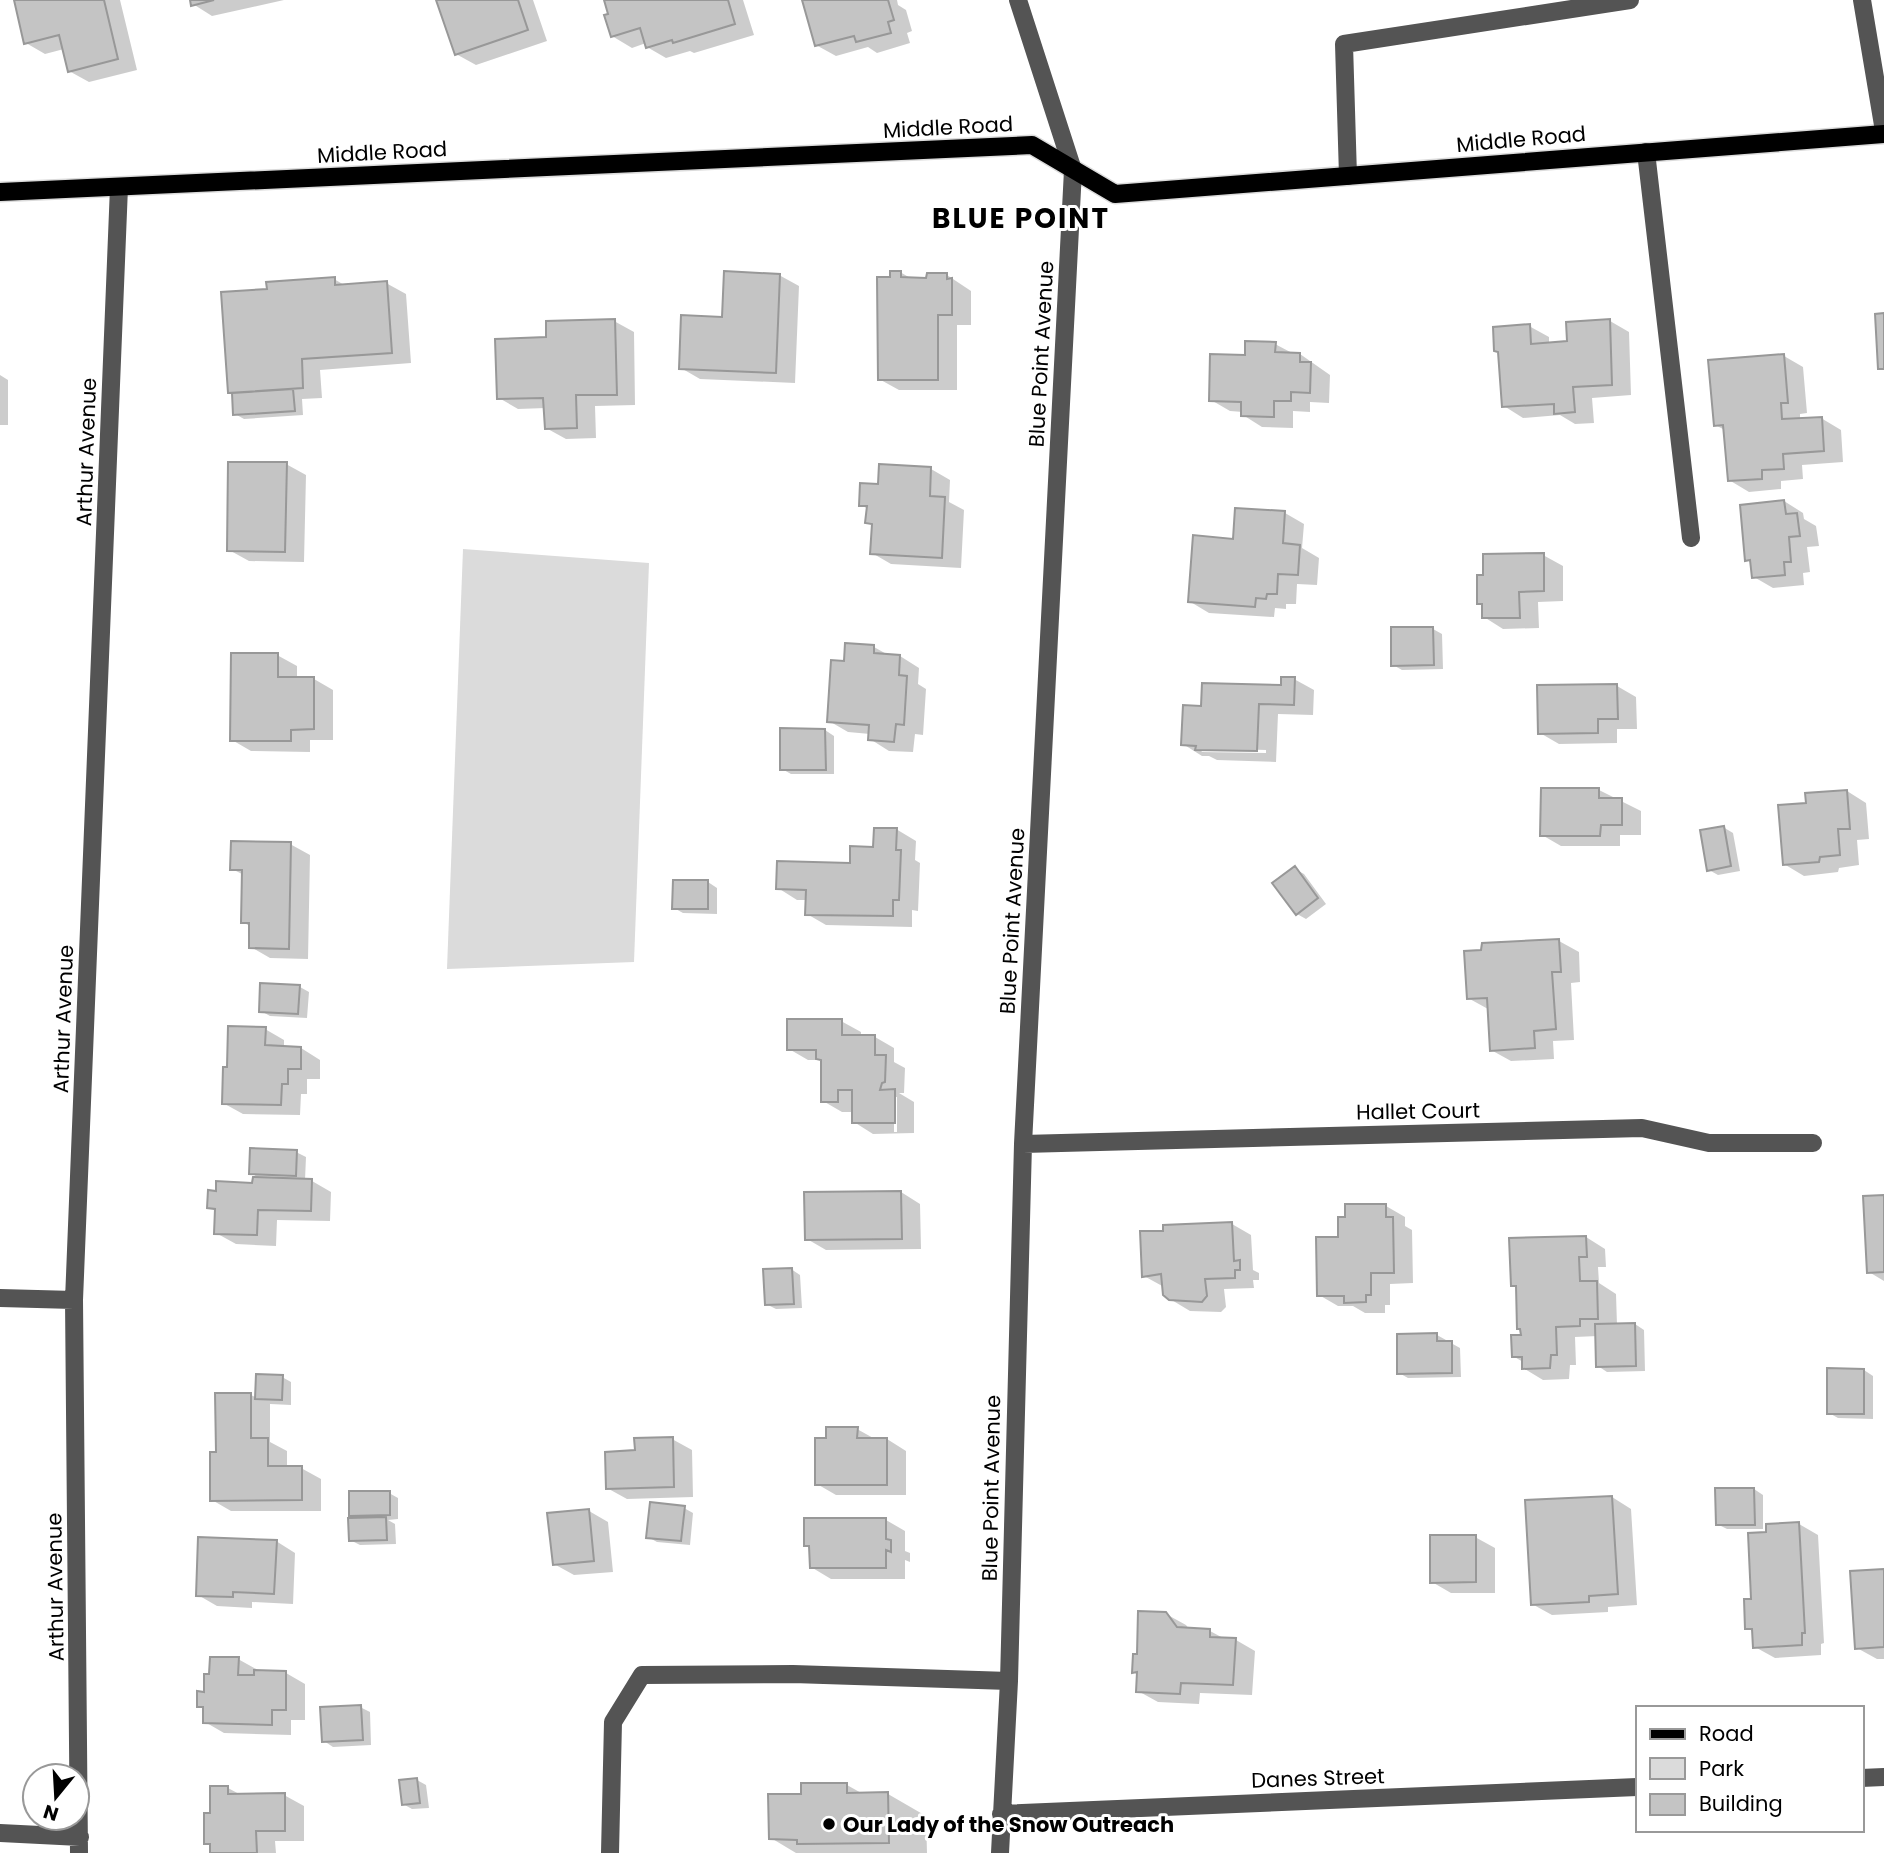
<svg xmlns="http://www.w3.org/2000/svg" width="1884" height="1853" viewBox="0 0 1884 1853" font-family="Poppins,sans-serif">
	<style>
		.green { fill: #dbdbdb }
		.shadow { fill: #0003; fill-rule: evenodd }
		.building { fill: #c4c4c4; stroke: #989898; stroke-width: 2 }
		.lines { fill: none; stroke-linecap: round; stroke-linejoin: round }
		.major-casing { stroke: #dbdbdb; stroke-width: 21 }
		.minor { stroke: #545454; stroke-width: 18 }
		.major { stroke: #000; stroke-width: 18 }
		.poi-dot { fill: #000; stroke: #fff; stroke-width: 2.5 }
		.labels { text-anchor: middle; dominant-baseline: central; stroke-width: 6; stroke-linejoin: round; paint-order: stroke }
		.street-label { font-size: 21px; fill: #000; stroke: #fff }
		.poi-label { font-size: 21px; font-weight: bold; fill: #000; stroke: #fff; text-anchor: start }
		.district-label { font-size: 28px; font-weight: bold; letter-spacing: 2px; fill: #000; stroke: #fff }
	</style>
	<rect width="100%" height="100%" fill="#fff"/>
	<path class="green" d="M463,549L649,563L634,962L447,969Z"/>
	<path class="shadow" d="M16,0H120L137,70L89,82L69,71L64,49L45,54L26,43Z
		M192,0H284L212,16L193,4Z
		M438,0H533L547,41L476,65L456,54Z
		M606,0H743L754,35L694,53L690,51L666,58L647,47L646,43L632,48L612,36L610,15Z
		M804,0H897L898,5L906,10L912,31L907,33L910,43L877,53L868,47L836,56L816,45Z
		M900,272L912,279H928L947,275L971,291V325H957V390H899L879,379L892,278Z
		M779,275L799,286L795,383L700,379L681,368L724,319Z
		M334,279L346,286L386,283L406,294L411,363L320,370L322,398L302,399L303,415L244,419L235,414L234,395L230,392Z
		M614,321L634,332L635,405L595,406L596,438L566,439L546,428V408L518,409L499,398L548,339Z
		M1610,321L1629,332L1631,395L1592,398L1594,423L1575,424L1560,415L1523,418L1504,406L1529,326L1549,337V344L1569,342Z
		M1275,344L1294,354H1300L1330,375L1329,403L1310,402V412L1293,411V428L1262,427L1243,415V412L1230,411L1211,400Z
		M1784,356L1803,367L1807,413L1800,414V420L1821,418L1841,430L1843,462L1802,465L1803,479L1781,481V489L1749,492L1729,480L1725,430L1715,425Z
		M0,375L8,380V425H0Z
		M286,464L306,475L304,562L249,561L229,550Z
		M931,469L950,480L949,502L964,510L961,568L891,564L872,553L873,526L867,522L868,509L861,505L880,486Z
		M1784,501L1803,513L1804,519L1816,526L1819,546L1807,547L1810,572L1803,573L1804,585L1773,588L1754,577L1752,563L1747,560Z
		M1285,513L1304,524L1302,548L1319,558L1317,585L1297,584L1296,604H1286V609L1275,608L1274,617L1209,613L1189,601L1235,541Z
		M1543,555L1563,566V601L1538,602L1539,628L1503,629L1484,617V605L1479,603L1485,576Z
		M1433,629L1442,634L1443,669L1402,670L1393,665Z
		M874,647L890,656H900L919,668L918,684L926,689L923,735L915,734L913,752L889,751L870,739V734L848,732L829,721L845,662Z
		M277,655L297,666V679H314L333,690V740H310V752L251,751L232,740Z
		M1294,679L1314,690L1313,715L1278,714L1276,762L1217,760L1209,756H1202L1183,744L1203,707L1283,687ZM1199,748L1266,750V753L1202,752Z
		M1617,686L1636,697L1637,729H1617V743L1559,744L1540,733Z
		M825,730L834,736V774H791L782,769Z
		M1599,790L1641,811V835H1620V846H1561L1542,835Z
		M1847,791L1866,803L1869,839L1857,840L1859,865L1839,868L1838,872L1804,876L1784,864L1808,805Z
		M1723,827L1733,833L1740,871L1718,875L1709,870Z
		M896,829L916,841L915,860L920,863L918,911L912,910V927L826,925L807,914V900H797L778,888L852,865L875,849Z
		M290,844L310,855L308,959L270,958L251,947V927L243,922L244,875L232,869Z
		M1295,869L1304,874L1326,904L1306,919L1297,914Z
		M708,882L717,888V914L683,913L674,908Z
		M1559,941L1579,952L1580,982L1571,983L1574,1040L1553,1041L1554,1059L1511,1061L1491,1050L1488,1009L1468,998Z
		M300,987L309,992L307,1018L270,1016L261,1011Z
		M841,1021L861,1032V1037H875L894,1048V1062L905,1068L904,1093H899L914,1102V1133L873,1134L854,1122V1112H842L823,1101L822,1060H808L789,1049ZM894,1097H897V1132H894Z
		M265,1029L284,1040V1048H301L320,1060V1079H307V1094H301L300,1115L243,1114L223,1103L229,1069Z
		M296,1152L306,1157L305,1180L312,1181L331,1192L330,1221L277,1220L276,1246L236,1244L216,1233L217,1212L209,1207L254,1185L260,1179L251,1173Z
		M901,1192L920,1204L921,1249L826,1250L807,1239Z
		M1884,1197V1281L1869,1272Z
		M1386,1206L1405,1217V1226L1412,1230L1413,1283L1390,1284V1305H1385V1313H1365L1353,1306H1338L1319,1295L1340,1238Z
		M1232,1224L1251,1235L1253,1270L1259,1273V1280H1253L1254,1288L1224,1289L1226,1307L1221,1312L1190,1311L1170,1299L1164,1287L1144,1276L1165,1233Z
		M1586,1237L1605,1249L1606,1267H1598L1599,1283L1616,1294L1617,1325L1635,1324L1644,1330L1645,1371L1607,1372L1598,1366V1336L1575,1337L1576,1365H1570L1569,1379L1543,1380L1523,1368V1362L1513,1356L1523,1337L1518,1288L1513,1285Z
		M791,1269L800,1275L802,1308L776,1309L766,1304Z
		M1437,1335L1446,1340V1343H1451L1460,1348L1461,1377L1408,1378L1399,1373Z
		M1864,1370L1873,1376V1419L1838,1418L1829,1413Z
		M282,1377L291,1382V1405L270,1404V1442L287,1451V1468H301L321,1479V1511H231L212,1500L218,1454L251,1395L257,1398Z
		M857,1429L875,1439H887L906,1451V1495H836L817,1484L828,1440Z
		M672,1439L692,1450L693,1497L627,1499L607,1488L636,1452Z
		M1754,1489L1763,1495V1529H1727L1717,1524Z
		M389,1493L398,1498V1519L388,1520L395,1524L396,1544L360,1545L350,1540L359,1519L351,1515Z
		M1612,1497L1631,1509L1637,1605L1608,1607V1612L1552,1615L1532,1604Z
		M684,1508L693,1513L690,1545L657,1542L648,1537Z
		M589,1511L608,1522L613,1572L574,1575L554,1564Z
		M886,1520L905,1531V1551L910,1553V1562L905,1560V1579H831L811,1567V1548L806,1545Z
		M1799,1524L1818,1535L1824,1643L1821,1644V1655L1775,1658L1755,1647L1754,1632L1747,1628L1768,1533Z
		M1475,1537L1495,1548V1593H1451L1432,1582Z
		M276,1541L295,1553L293,1604L252,1602V1608L217,1606L198,1595Z
		M1884,1570V1659H1877L1857,1648Z
		M1166,1614L1186,1625L1189,1629L1210,1631L1225,1639L1236,1640L1255,1651L1252,1695L1200,1693L1199,1704L1158,1702L1138,1691L1139,1675L1134,1672L1139,1656Z
		M238,1659L258,1670L286,1673L305,1684V1720H291V1735L224,1733L205,1722V1709L199,1706L206,1694Z
		M360,1707L370,1712L371,1745L333,1747L324,1741Z
		M417,1780L426,1785L429,1808L412,1809L403,1804Z
		M847,1785L863,1794H888L926,1816L927,1853H796L771,1838L802,1795Z
		M228,1788L241,1795H284L304,1806V1841H275L276,1853H212V1847L206,1843L212,1814Z"/>
	<path class="building" d="M14,0H104L118,59L68,72L59,35L24,44Z
		M190,0H214L191,6Z
		M436,0H518L528,30L455,55Z
		M604,0H728L735,24L673,43L672,40L646,48L640,28L611,37L604,15L608,14Z
		M802,0H888L894,20L888,22L891,33L856,42L854,36L815,46Z
		M724,271L780,274L776,373L679,369L681,315L722,317Z
		M890,271H901V277L926,278L927,273H947V279L952,278V315H938V380H878L877,277H890Z
		M335,277V285L387,281L392,353L302,359L303,388L228,393L221,292L267,289L266,282Z
		M1884,313V369H1878L1875,314Z
		M615,319L617,395H576L577,428L545,429L543,398L497,399L495,339L546,337V321Z
		M1610,319L1612,385L1573,387L1575,412L1554,414V404L1502,407L1498,352L1494,351L1493,327L1530,324L1531,344L1567,341L1566,322Z
		M1245,341L1276,342L1275,352L1300,353V362H1311L1310,393L1291,392V401H1274V417L1241,416V402L1209,401L1210,354L1245,355Z
		M1784,354L1788,403H1781L1782,419L1822,417L1824,451L1783,454L1784,469L1762,470V479L1728,481L1723,425L1714,426L1708,360Z
		M293,389L295,411L233,415L232,393Z
		M228,462H287L285,552L227,551Z
		M879,464L931,467L930,496L945,497L942,558L870,554L872,524L865,523L867,506H859L860,483L878,484Z
		M1784,500L1786,514L1797,513L1800,536L1789,537L1791,562H1784L1785,575L1752,578L1750,560L1745,561L1740,505Z
		M1235,508L1285,511L1283,543L1300,545L1298,575L1278,574L1277,594H1267L1266,599L1256,598L1255,607L1188,602L1193,535L1233,539Z
		M1544,553V591L1519,592L1520,618H1482V604H1477V575H1483V554Z
		M1391,627H1433L1434,665L1391,666Z
		M845,643L874,645V653L900,655L899,675L907,676L904,725L896,724L894,742L868,740L869,725L827,722L831,660L844,661Z
		M231,653H278V677H314V729L291,730V741H230Z
		M1281,677H1295L1294,705L1259,704L1257,751L1195,750L1196,746L1181,745L1183,705L1201,706L1202,683L1281,685Z
		M1617,684L1618,719H1598V733L1538,734L1537,685Z
		M780,728L825,729L826,770H780Z
		M1541,788H1599V798H1622V825H1601L1600,836H1540Z
		M1847,790L1850,829H1838L1840,855L1820,857L1819,862L1783,865L1778,805L1806,803L1805,793Z
		M1724,826L1731,866L1707,871L1700,830Z
		M874,828H897L896,850H901L899,900H893V916L805,915L806,890L776,889L777,861L850,863V846L873,847Z
		M231,841L291,842L289,949L249,948V923H241L242,870H230Z
		M1295,866L1318,898L1296,915L1272,883Z
		M673,880H708V909H672Z
		M1559,939L1561,972H1552L1556,1029L1534,1031L1535,1048L1490,1051L1487,998L1467,999L1464,951L1481,950L1482,943Z
		M260,983L300,985L298,1014L259,1012Z
		M787,1019H842V1035H875V1055H886L885,1082L882,1083L880,1090L895,1089V1123H852V1090H838V1102H821V1060L816,1059V1050H787Z
		M228,1026L266,1027L265,1045L301,1047V1069H288V1084H282L281,1105L222,1104L223,1067H227Z
		M250,1148L297,1150L296,1176L249,1174Z
		M253,1177L312,1179L311,1211L258,1210L257,1235L214,1234L215,1209L207,1208L208,1190L216,1191V1181L252,1183Z
		M901,1191L902,1239L805,1240L804,1192Z
		M1884,1195V1272L1867,1273L1863,1196Z
		M1345,1204H1386V1217H1393L1394,1273H1371V1295H1366V1302L1344,1303V1296H1317L1316,1237H1338V1217H1345Z
		M1232,1222L1234,1261L1240,1260V1270H1235V1278L1205,1279L1207,1296L1202,1302L1169,1300L1163,1295L1161,1274L1142,1277L1140,1231H1163V1225Z
		M1586,1236L1587,1257H1579L1580,1281H1597L1598,1319H1580V1326L1556,1327L1557,1355H1551L1550,1368L1522,1369V1357H1512L1511,1335H1521L1520,1329H1517L1516,1286H1511L1509,1238Z
		M792,1268L794,1304L765,1305L763,1269Z
		M1635,1323L1636,1366L1596,1367L1595,1324Z
		M1437,1333V1341H1452V1373L1397,1374V1334Z
		M1827,1368L1864,1369V1414H1827Z
		M256,1374L283,1375L282,1400L255,1399Z
		M215,1393H251V1438H268V1466H302V1500L210,1501V1452H216Z
		M826,1427H858L857,1438H887V1485H815V1438H826Z
		M673,1437L674,1487L606,1489L605,1452L635,1450L634,1438Z
		M1715,1488H1754L1755,1525H1716Z
		M349,1491H390V1515L349,1516Z
		M1612,1496L1618,1594L1589,1596V1602L1531,1605L1525,1500Z
		M650,1502L685,1506L681,1541L646,1538Z
		M589,1509L594,1561L553,1565L547,1513Z
		M386,1517L387,1540L349,1541L348,1518Z
		M804,1518H886V1539L891,1540V1552L886,1550V1568H810L809,1546H804Z
		M1799,1522L1805,1633H1802V1645L1753,1648L1752,1629H1745L1744,1599H1751L1748,1533L1766,1532V1524Z
		M1430,1535H1476V1582L1430,1583Z
		M198,1537L277,1540L274,1594L233,1592V1597L196,1596Z
		M1884,1569V1647L1855,1649L1850,1571Z
		M1138,1611L1166,1612L1177,1627L1210,1629V1637L1236,1638L1233,1685L1181,1683L1180,1694L1136,1692L1137,1672L1132,1673L1133,1654H1137Z
		M210,1657H239L238,1675H254V1670L286,1671V1710H272V1725L203,1723V1707H197V1691L204,1692V1674H209Z
		M361,1705L363,1740L322,1742L320,1707Z
		M417,1778L420,1803L402,1805L399,1780Z
		M801,1783H847V1793L888,1792L889,1843L797,1844V1840L769,1839L768,1794H801Z
		M210,1786H228V1794L285,1793V1831H256L257,1853H210V1844H204V1813H210Z"/>
	<g class="lines">
		<g class="major-casing">
			<path id="major" d="M0,192L1032,145L1115,194L1884,134"/>
		</g>
		<path class="minor" d="M1862,0L1884,131
			M1646,152L1691,538
			M1348,176L1344,44L1630,0
			M1023,1144L1642,1128L1709,1143H1813
			M0,1298L74,1300
			M1861,1778L1884,1777
			M1001,1814L1637,1787
			M0,1833L80,1837
			M79,1853L74,1300L119,187
			M610,1853L613,1722L642,1675L793,1674L1009,1681
			M1000,1853L1009,1681L1023,1144L1073,170L1018,0"/>
		<use href="#major" class="major"/>
	</g>
	<circle class="poi-dot" cx="829" cy="1824" r="7"/>
	<g class="labels">
		<g class="street-label">
			<text transform="translate(948 127) rotate(-3)">Middle Road</text>
			<text transform="translate(1521 139) rotate(-5)">Middle Road</text>
			<text transform="translate(382 152) rotate(-3)">Middle Road</text>
			<text transform="translate(1041 354) rotate(-87)">Blue Point Avenue</text>
			<text transform="translate(86 452) rotate(-88)">Arthur Avenue</text>
			<text transform="translate(1012 921) rotate(-87)">Blue Point Avenue</text>
			<text transform="translate(63 1019) rotate(-88)">Arthur Avenue</text>
			<text transform="translate(1418 1111) rotate(-1)">Hallet Court</text>
			<text transform="translate(991 1488) rotate(-89)">Blue Point Avenue</text>
			<text transform="translate(55 1587) rotate(-91)">Arthur Avenue</text>
			<text transform="translate(1318 1778) rotate(-2)">Danes Street</text>
		</g>
		<g class="poi-label">
			<text x="843" y="1824">Our Lady of the Snow Outreach</text>
		</g>
		<g class="district-label">
			<text x="1021" y="218">BLUE POINT</text>
		</g>
	</g>
	<rect x="1636" y="1706" width="228" height="126" fill="#ffffff" stroke="#999999" stroke-width="2"/>
	<rect x="1650" y="1729" width="35" height="10" fill="#000000" stroke="#999999" stroke-width="2"/>
	<text x="1699" y="1741" font-size="21" fill="#000000">Road</text>
	<rect x="1650" y="1758" width="35" height="21" fill="#dbdbdb" stroke="#999999" stroke-width="2"/>
	<text x="1699" y="1776" font-size="21" fill="#000000">Park</text>
	<rect x="1650" y="1794" width="35" height="21" fill="#c4c4c4" stroke="#999999" stroke-width="2"/>
	<text x="1699" y="1811" font-size="21" fill="#000000">Building</text>
	<g transform="translate(56 1797) rotate(198)"><circle r="33" fill="#ffffff" stroke="#999999" stroke-width="2"/>
	<path d="M0-5L12 26L0 18L-12 26Z" fill="#000000"/>
	<text y="-10" font-size="19" font-weight="bold" text-anchor="middle" fill="#000000">N</text>
	</g>
</svg>
